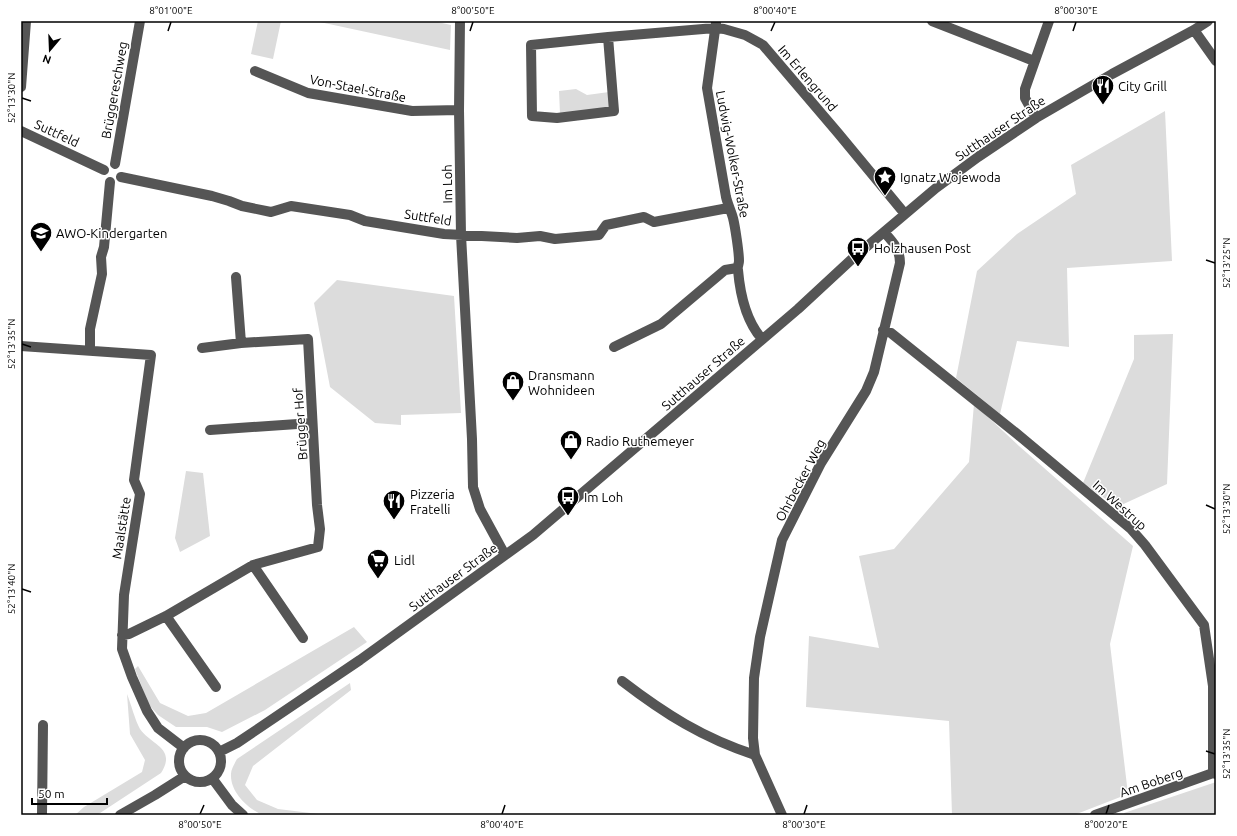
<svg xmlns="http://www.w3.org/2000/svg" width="1237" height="836" viewBox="0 0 1237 836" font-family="Ubuntu,sans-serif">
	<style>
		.green { fill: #dcdcdc }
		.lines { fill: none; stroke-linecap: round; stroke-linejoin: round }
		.minor { stroke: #555; stroke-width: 10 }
		.ticks { fill: none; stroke: #000; stroke-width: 1.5 }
		.labels { text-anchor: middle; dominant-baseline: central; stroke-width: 3; stroke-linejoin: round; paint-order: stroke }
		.street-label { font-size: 13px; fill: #000; stroke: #fff }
		.poi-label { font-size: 13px; fill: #000; stroke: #fff; text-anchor: start }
		.neatline { fill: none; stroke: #000; stroke-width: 1.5 }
		.ticks-label { font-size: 10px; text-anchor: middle; fill: #000 }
	</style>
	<rect width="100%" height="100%" fill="#fff"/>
	<path class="green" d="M258,21H281L273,59L251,54Z
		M315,21H433L451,25L450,50Z
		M576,89L587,95L609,92L610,109L560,114L559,91Z
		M1165,111L1172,261L1067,268L1069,347L1017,341L1000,414L956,378L977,271L1017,234L1076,194L1071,165Z
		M337,280L454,296L461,413L401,415V425L375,423L330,387L314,303Z
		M1173,334L1167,484L1117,507L1083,483L1134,359V335Z
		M974,404L1019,446L1133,546L1110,644L1128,794L1074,815H952L949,721L806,707L809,636L879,648L859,556L894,549L969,462Z
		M186,471L203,473L210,536L180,552L175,538Z
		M354,627L367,642L265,710L222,732L207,727H176L158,715L149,705L135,669L138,666L160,703L188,716L206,713Z
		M350,683L351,690L253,766L245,785L257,800L278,809L327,815H263C248,809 230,792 231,774C231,769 235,763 237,759Z
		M127,694C131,704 135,720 140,729C151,745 177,748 161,773L97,815H75L84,807L142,772L145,760L130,734Z
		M1216,782V815H1124V813Z"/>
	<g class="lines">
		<path class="minor" d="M460,21L459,110L461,235L472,439L473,487L480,509L505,555
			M932,21L1034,61
			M716,23L707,88L726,197C728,205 731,211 733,218C735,226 739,252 739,261C739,264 737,267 738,270C740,293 746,321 762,339
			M1194,30L1216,61
			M608,37L531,45L532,116L557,118L614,111L608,37L715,28L724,29L745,35L763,45L838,133L905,214
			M255,71L308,93L412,111L459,110
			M21,87L26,21
			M1036,118L1025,98V89L1049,21
			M21,131L104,170
			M115,164L140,21
			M121,177L212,196L229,201L242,206L271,212L291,206L350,215L365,221L444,234L517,238L540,236L555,239L599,235L606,225L644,217L654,222L728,208
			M236,277L241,343
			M883,330L891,333L1016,433L1131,529L1145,545L1204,625L1213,686V773
			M21,346L151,355L134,480L140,494L124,595L122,649L132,677L147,711L158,728L184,748
			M614,347L661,324L725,270L737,268
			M90,350V329L102,274L101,257L104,247L110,182
			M210,430L312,423
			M253,565L303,638
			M166,616L216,687
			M122,635L129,634L166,616L253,565L318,547L320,529L317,505L308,339L241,343L202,348
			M622,681C665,714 703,738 755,755
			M179 761a21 21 0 1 1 42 0a21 21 0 1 1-42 0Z
			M219,752L237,743L360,660L533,535L798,309L852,259L936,188L978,157L1036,118L1112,74L1194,30L1208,21
			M212,778L232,805L243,815
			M42,815L43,725
			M120,815L155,795L185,776
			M782,815L755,755L753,738L754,678L760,637L782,540L821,463L866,391L874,372L900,263C900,249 893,242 884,232
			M1095,815L1213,773L1216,774"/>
	</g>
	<path class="ticks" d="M168,31L171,22M470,31L473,22M771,31L775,22M1073,31L1076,22M22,98L31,101M1206,260L1215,263M22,344L31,347M1206,505L1215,509M22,589L31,592M1206,751L1215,754M200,814L204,805M502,814L505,805M804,814L807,805M1106,814L1109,805"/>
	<defs>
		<g id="restaurant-pin" transform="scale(1.15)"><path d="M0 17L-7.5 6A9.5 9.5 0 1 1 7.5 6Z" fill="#000" stroke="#fff"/><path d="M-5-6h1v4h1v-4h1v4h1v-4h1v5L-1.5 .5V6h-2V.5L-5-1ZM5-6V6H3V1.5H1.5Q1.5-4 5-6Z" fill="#fff"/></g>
		<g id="sight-pin" transform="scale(1.15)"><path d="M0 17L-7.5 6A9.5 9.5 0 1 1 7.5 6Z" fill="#000" stroke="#fff"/><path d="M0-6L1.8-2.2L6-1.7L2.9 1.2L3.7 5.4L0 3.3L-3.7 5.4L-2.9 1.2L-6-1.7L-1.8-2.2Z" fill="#fff"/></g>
		<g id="school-pin" transform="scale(1.15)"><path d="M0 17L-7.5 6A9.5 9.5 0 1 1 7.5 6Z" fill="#000" stroke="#fff"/><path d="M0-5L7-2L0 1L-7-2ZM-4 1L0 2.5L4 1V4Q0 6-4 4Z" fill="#fff"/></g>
		<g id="bus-pin" transform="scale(1.15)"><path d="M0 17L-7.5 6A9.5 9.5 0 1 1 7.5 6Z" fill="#000" stroke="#fff"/><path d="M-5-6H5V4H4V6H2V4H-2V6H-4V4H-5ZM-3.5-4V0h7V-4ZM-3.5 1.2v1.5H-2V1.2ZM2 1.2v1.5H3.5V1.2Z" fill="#fff"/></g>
		<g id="shop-pin" transform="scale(1.15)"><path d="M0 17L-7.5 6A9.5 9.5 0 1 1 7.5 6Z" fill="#000" stroke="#fff"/><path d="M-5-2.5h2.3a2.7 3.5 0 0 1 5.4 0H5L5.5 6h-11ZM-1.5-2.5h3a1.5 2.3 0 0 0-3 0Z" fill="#fff"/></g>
		<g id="supermarket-pin" transform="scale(1.15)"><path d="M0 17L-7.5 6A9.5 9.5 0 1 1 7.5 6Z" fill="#000" stroke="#fff"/><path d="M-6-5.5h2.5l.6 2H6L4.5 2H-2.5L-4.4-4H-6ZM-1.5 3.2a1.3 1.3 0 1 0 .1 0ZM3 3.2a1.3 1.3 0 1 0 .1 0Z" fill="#fff"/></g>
	</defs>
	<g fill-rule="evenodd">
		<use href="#restaurant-pin" x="1103" y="86"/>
		<use href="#sight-pin" x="885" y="177"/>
		<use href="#school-pin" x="41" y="233"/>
		<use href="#bus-pin" x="858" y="248"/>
		<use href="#shop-pin" x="513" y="382"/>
		<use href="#shop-pin" x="571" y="441"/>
		<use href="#bus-pin" x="568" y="497"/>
		<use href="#restaurant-pin" x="394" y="501"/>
		<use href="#supermarket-pin" x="378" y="560"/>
	</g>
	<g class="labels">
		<g class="street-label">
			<text transform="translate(808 78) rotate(49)">Im Erlengrund</text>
			<text transform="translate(358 88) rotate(11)">Von-Stael-Straße</text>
			<text transform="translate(114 90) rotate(-80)">Brüggereschweg</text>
			<text transform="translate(1000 128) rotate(-34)">Sutthauser Straße</text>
			<text transform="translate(57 133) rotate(25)">Suttfeld</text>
			<text transform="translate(733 154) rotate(79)">Ludwig-Wolker-Straße</text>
			<text transform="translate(447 184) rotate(-91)">Im Loh</text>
			<text transform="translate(428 217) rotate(9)">Suttfeld</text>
			<text transform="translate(703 373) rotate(-41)">Sutthauser Straße</text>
			<text transform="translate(300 424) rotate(-94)">Brügger Hof</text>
			<text transform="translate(800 480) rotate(-62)">Ohrbecker Weg</text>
			<text transform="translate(1120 505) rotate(42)">Im Westrup</text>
			<text transform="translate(121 528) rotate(-81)">Maalstätte</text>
			<text transform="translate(453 577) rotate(-36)">Sutthauser Straße</text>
			<text transform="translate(1151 782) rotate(-19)">Am Boberg</text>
		</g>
		<g class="poi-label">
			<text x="1118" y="86">City Grill</text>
			<text x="900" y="177">Ignatz Wojewoda</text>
			<text x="56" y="233">AWO-Kindergarten</text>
			<text x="874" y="248">Holzhausen Post</text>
			<text x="528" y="375">Dransmann<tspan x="528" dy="15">Wohnideen</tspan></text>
			<text x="586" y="441">Radio Ruthemeyer</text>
			<text x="410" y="494">Pizzeria<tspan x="410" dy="15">Fratelli</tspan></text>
			<text x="584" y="497">Im Loh</text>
			<text x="394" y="560">Lidl</text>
		</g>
	</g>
	<rect width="1237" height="836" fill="none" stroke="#ffffff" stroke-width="44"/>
	<g transform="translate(50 50) rotate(199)" stroke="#ffffff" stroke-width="3" paint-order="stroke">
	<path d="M0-3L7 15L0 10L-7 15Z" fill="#000000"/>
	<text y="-6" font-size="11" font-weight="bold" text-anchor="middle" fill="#000000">N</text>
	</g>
	<path d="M32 798v6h75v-6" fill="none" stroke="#000000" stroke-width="2"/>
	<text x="38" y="798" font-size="12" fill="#000000" stroke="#ffffff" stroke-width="3" paint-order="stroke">50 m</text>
	<rect x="22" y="22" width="1193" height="792" class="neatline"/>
	<g class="ticks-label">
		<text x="171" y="14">8°01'00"E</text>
		<text x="473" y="14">8°00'50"E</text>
		<text x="775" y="14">8°00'40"E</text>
		<text x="1076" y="14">8°00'30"E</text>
		<text transform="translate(11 98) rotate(-90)" y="4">52°13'30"N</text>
		<text transform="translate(1226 263) rotate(-90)" y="4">52°13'25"N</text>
		<text transform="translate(11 344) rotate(-90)" y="4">52°13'35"N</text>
		<text transform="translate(1226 509) rotate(-90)" y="4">52°13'30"N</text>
		<text transform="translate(11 589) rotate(-90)" y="4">52°13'40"N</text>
		<text transform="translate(1226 754) rotate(-90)" y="4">52°13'35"N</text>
		<text x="200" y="828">8°00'50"E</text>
		<text x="502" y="828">8°00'40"E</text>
		<text x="804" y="828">8°00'30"E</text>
		<text x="1106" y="828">8°00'20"E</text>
	</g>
</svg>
